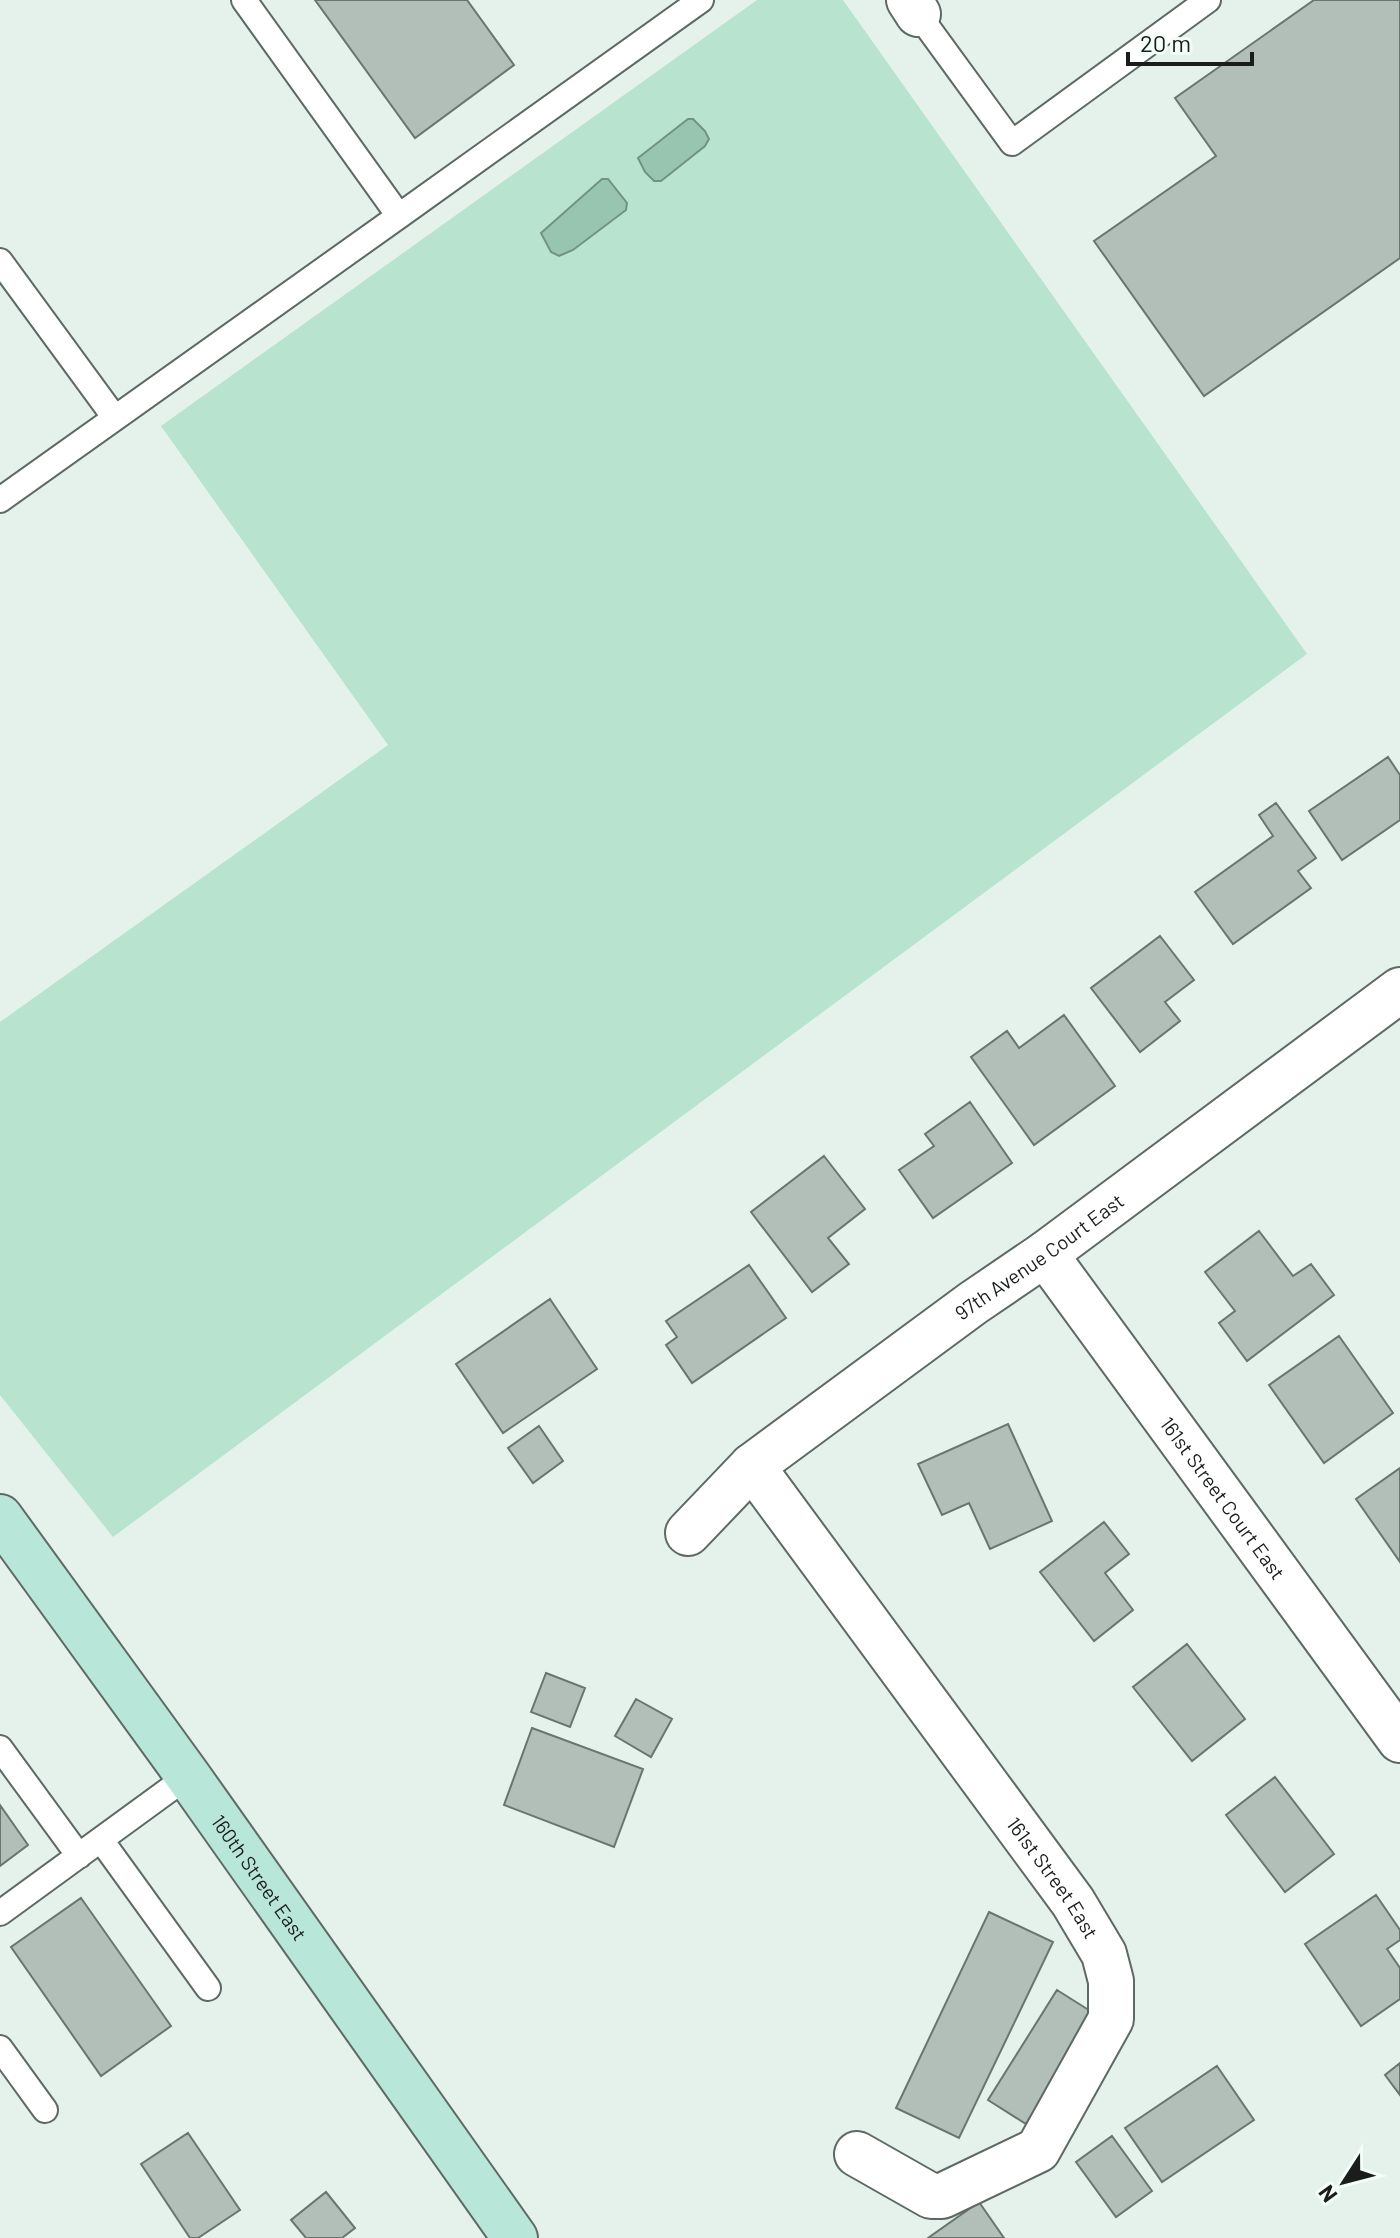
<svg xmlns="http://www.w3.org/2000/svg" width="1400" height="2238" viewBox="0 0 1400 2238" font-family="Barlow,sans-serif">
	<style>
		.green { fill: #b8e4cf }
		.water { fill: #98c5b0; stroke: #729384; stroke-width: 2 }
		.building { fill: #b2bfb9; stroke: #69756f; stroke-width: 2 }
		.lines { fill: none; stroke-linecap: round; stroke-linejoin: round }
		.service-casing { stroke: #5d6963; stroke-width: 28 }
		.minor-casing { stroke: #5d6963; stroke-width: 48 }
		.secondary-casing { stroke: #5d6963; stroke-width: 48 }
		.service { stroke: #fff; stroke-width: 24 }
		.minor { stroke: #fff; stroke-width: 44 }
		.secondary { stroke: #b8e6d8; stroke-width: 44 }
		.labels { text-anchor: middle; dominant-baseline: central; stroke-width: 8; stroke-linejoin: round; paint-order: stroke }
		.street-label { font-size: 20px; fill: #191e1c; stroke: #f4fef9 }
	</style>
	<rect width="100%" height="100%" fill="#e4f2eb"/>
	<path class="green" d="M757,0H843L1307,654L113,1537L0,1395V1022L388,745L161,426Z"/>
	<path class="water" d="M688,119H693L705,131L709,139L705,146L661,181H654L645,172L638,158Z
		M602,179H608L627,203L626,210L573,250L559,256L551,252L541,233Z"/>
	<path class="building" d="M315,0H467L514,65L415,138Z
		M1314,0H1400V258L1204,396L1094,241L1216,156L1175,98Z
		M1388,757L1400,775V820L1342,860L1309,811Z
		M1276,803L1316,858L1298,871L1311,888L1233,944L1195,892L1273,836L1259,815Z
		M1160,936L1194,980L1165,1002L1180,1021L1140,1052L1091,988Z
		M1064,1015L1115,1086L1034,1145L971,1057L1007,1031L1019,1048Z
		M970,1102L1012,1163L933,1218L899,1170L934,1146L925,1134Z
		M824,1156L865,1209L828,1238L849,1264L812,1292L751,1212Z
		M1259,1231L1293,1276L1311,1264L1334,1295L1247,1361L1219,1323L1235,1311L1205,1272Z
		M749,1265L786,1318L692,1383L666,1345L677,1337L666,1321Z
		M550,1299L597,1369L503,1433L456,1364Z
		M1339,1336L1393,1413L1324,1463L1269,1385Z
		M1008,1424L1052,1521L990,1549L969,1503L942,1515L918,1464Z
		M539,1426L563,1461L533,1483L508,1448Z
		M1400,1468V1562L1356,1499Z
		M1104,1522L1129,1554L1105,1573L1133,1610L1094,1641L1040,1572Z
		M1187,1644L1245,1719L1192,1761L1133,1687Z
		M546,1673L585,1688L570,1727L531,1712Z
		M636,1699L672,1719L651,1757L615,1736Z
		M532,1728L643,1769L614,1847L504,1805Z
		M1275,1777L1334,1854L1285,1892L1226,1815Z
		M0,1805L28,1845L0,1866Z
		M1376,1895L1400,1930V1940L1387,1949L1400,1968V1999L1361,2026L1305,1944Z
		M81,1898L171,2026L101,2076L11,1947Z
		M989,1912L1053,1942L959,2138L896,2108Z
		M1057,1990L1095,2014L1026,2124L988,2100Z
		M1400,2063V2095L1385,2075Z
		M1217,2066L1254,2120L1162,2182L1125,2128Z
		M188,2133L240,2210L198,2238H190L141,2164Z
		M1112,2136L1152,2191L1116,2217L1076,2162Z
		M326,2192L355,2228L342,2238H306L291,2220Z
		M979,2202L1004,2238H928Z"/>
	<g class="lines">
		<g class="service-casing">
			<path id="service" d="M918,14L1012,143L1208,0
				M399,216L701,0
				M0,261L115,418
				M0,500L399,216L244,0
				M0,1748L79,1856
				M101,1840L208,1988
				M0,1913L188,1776
				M0,2048L45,2110"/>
		</g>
		<g class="minor-casing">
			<g id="minor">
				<path d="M909,0L918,14"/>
				<path id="s1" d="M1045,1254L1400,1740"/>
				<path id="s2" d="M752,1466L1073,1902L1104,1954L1111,1981V2019L1038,2150L942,2196H931L857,2154"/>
				<path id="s3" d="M688,1533L752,1466L973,1303L1045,1254L1400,990"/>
			</g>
		</g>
		<g class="secondary-casing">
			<g id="secondary">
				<path id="s4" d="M0,1517L188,1776L515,2238"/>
			</g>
		</g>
		<use href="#service" class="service"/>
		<use href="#minor" class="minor"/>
		<use href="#secondary" class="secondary"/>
	</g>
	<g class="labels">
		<g class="street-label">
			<text stroke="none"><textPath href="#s3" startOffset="448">97th Avenue Court East</textPath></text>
			<text stroke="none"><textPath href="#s1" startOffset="302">161st Street Court East</textPath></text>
			<text stroke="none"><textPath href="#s4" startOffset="444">160th Street East</textPath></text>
			<text stroke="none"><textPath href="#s2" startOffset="510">161st Street East</textPath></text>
		</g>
	</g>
	<g transform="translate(1344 2182) rotate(234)" stroke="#f4fef9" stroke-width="6" paint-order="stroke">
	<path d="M0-6L14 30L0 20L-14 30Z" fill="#191e1c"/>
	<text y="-12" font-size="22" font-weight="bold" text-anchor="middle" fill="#191e1c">N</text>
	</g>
	<path d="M1128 52v12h124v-12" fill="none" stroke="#191e1c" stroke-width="4"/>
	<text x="1140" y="52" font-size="24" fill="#191e1c" stroke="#f4fef9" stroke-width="6" paint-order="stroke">20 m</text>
</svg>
